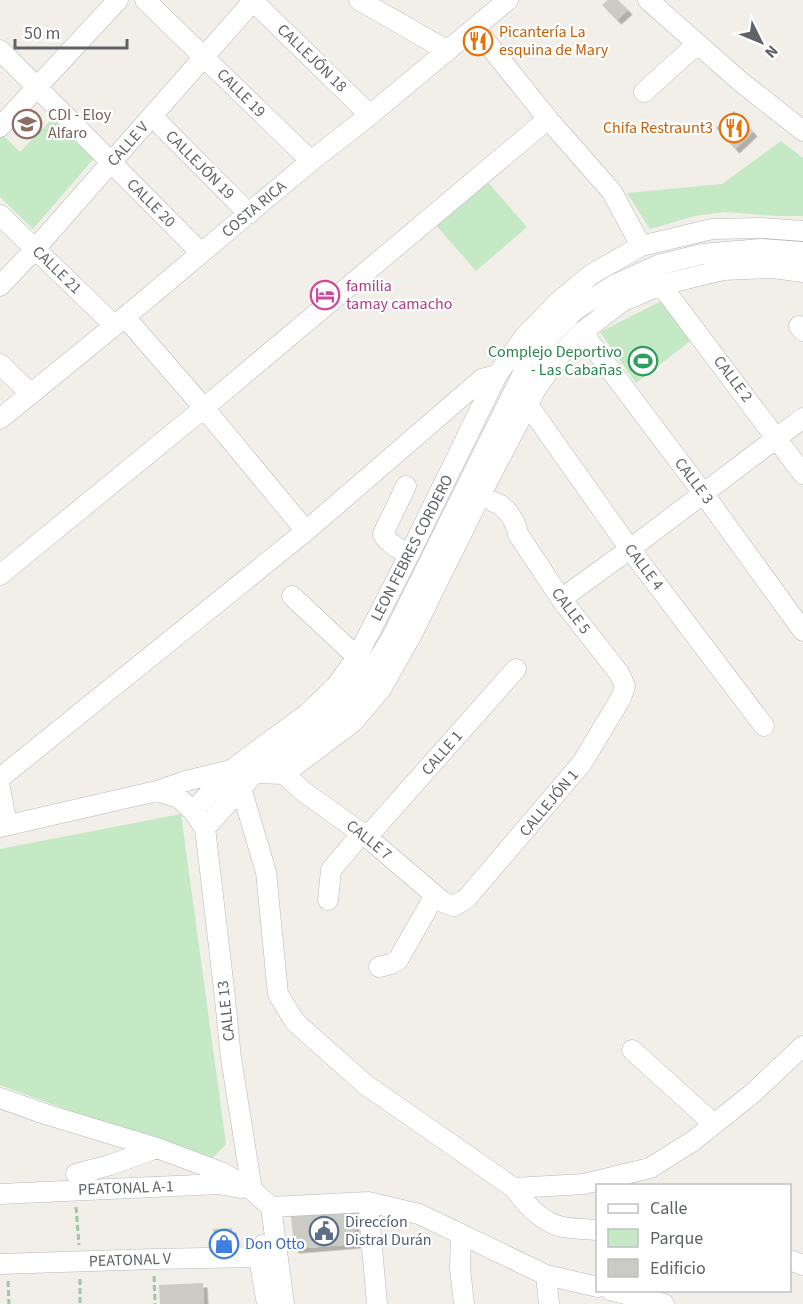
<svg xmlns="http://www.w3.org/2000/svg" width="803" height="1304" viewBox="0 0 803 1304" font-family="'Source Sans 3',sans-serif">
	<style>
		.green { fill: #c5e8c5 }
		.building { fill: #cccac5; filter: url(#shadow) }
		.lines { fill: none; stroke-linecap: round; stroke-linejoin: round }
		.minor-casing { stroke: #b5b8bc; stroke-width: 21 }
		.path { stroke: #9cc7a9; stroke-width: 3; stroke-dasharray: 6 3; stroke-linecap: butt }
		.minor { stroke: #fff; stroke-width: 20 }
		.labels { text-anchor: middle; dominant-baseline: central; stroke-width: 4.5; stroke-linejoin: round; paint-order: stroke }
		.food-label { font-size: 16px; fill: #c56008; stroke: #fff; text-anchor: start }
		.street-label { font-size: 16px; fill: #5f6368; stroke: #fff }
		.education-label { font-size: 16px; fill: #785e54; stroke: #fff; text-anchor: start }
		.hotel-label { font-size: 16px; fill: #b23c85; stroke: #fff; text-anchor: start }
		.leisure-label { font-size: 16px; fill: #27864d; stroke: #fff; text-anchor: end }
		.service-label { font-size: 16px; fill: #4e5e75; stroke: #fff; text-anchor: start }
		.shop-label { font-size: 16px; fill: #366cbe; stroke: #fff; text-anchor: start }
	</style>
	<defs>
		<filter id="shadow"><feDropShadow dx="4.5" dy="4.5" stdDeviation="0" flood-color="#0004"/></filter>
	</defs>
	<rect width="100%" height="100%" fill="#f1efe8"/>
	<path class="green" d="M53,118L96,156L33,229L0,197V132L20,152Z
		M781,141L803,158V216H776L724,212L695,216L650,229L627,193L722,184Z
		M486,180L527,227L476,271L434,223Z
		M665,299L693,339L636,383L600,332Z
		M181,814L226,1144L209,1162L0,1085V849Z"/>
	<path class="building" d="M608,0H618L628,10L617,20L602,5Z
		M734,111L753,132L735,149L716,128Z
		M346,1211L351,1214L354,1218L356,1244L294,1249L291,1216Z
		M232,1228L233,1252L214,1253L213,1229Z
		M203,1283L204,1304H160L159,1285Z"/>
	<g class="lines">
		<g class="minor-casing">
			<path id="minor" d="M145,0L311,161
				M359,0L448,51
				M648,0L741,82L803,131
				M253,1L370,115
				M475,28L548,119L612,192L641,246
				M0,50L201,253
				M644,92L697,44
				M152,116L249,214
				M0,127L118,0
				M0,215L114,325
				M661,285L803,474
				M0,286L35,249L254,0
				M125,317L204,408L306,531
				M799,326L803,331
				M582,332L703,493L803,631
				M0,364L31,394
				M528,405L630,549L764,726
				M0,419L125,317L311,161L370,115L508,0
				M406,486L383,534C388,544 400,549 409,555
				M0,575L204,408L548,119
				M292,596L357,657
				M561,599L630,549L803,418
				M255,773L284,774L353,722L381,689L412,634L483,490L536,389L560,355L582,332L623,301L661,285L723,270L773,268L803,272
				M284,774L304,792L367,837L443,902L454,906L466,899L582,763L621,698L625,686L619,673L561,599L518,534C516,521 506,506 494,502
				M0,778L306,531L482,379L497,375
				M0,788L7,825
				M157,791L186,781L231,770L241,788L266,872L278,994L295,1022L366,1085L514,1188C526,1205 542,1223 563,1227C574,1229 586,1229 598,1230
				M193,811L231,770L308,713L336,686L357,657L409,555L497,375L525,336L558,302L592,274L641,246L712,229L761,228L803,231
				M0,827L157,791L179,798L193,811L205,828L224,989L231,1058L252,1190
				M205,828L255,773L343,705L370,673L392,637L524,371L548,338L575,310L616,284L658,265L702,254L761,249L803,252
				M367,837L516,669
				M328,900L331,870L362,833
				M379,967L391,964L398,960L435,895
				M632,1050L714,1124
				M0,1098L45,1114L157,1148L221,1172L252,1190L271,1207L284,1304
				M76,1174L110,1165L157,1148
				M514,1188L584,1184L650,1168L693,1141L753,1093L803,1046
				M0,1194L219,1184L241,1188
				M368,1202L377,1304
				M271,1207L368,1202L419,1214L546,1275L598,1287
				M461,1234L460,1268L464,1304
				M263,1245L260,1264L267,1304
				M790,1260L803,1265
				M0,1264L154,1259L260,1257
				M546,1275L549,1304
				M610,1290L664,1304"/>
		</g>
		<path class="path" d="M76,1207L79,1245
			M154,1276L155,1304
			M80,1279V1304
			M8,1281L9,1304"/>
		<use href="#minor" class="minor"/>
	</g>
	<defs>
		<g id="restaurant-ring" transform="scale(1.5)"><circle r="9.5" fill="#fff" stroke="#e8710a" stroke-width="1.5"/><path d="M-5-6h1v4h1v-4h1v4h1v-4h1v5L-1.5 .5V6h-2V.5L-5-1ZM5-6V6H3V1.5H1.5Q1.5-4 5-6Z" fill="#e8710a"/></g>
		<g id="school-ring" transform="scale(1.5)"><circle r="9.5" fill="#fff" stroke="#8d6e63" stroke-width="1.5"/><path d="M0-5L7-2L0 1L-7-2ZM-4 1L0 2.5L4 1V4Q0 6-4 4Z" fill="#8d6e63"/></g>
		<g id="hotel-ring" transform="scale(1.5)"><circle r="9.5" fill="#fff" stroke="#d1479c" stroke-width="1.5"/><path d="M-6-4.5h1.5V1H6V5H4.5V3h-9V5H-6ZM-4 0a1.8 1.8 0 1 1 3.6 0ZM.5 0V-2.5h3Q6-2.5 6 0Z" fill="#d1479c"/></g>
		<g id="stadium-ring" transform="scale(1.5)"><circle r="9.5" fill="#fff" stroke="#2e9e5b" stroke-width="1.5"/><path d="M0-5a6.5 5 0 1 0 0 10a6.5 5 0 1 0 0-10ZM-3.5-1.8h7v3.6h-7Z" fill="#2e9e5b"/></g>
		<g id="civic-ring" transform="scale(1.5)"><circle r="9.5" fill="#fff" stroke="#5c6f8a" stroke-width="1.5"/><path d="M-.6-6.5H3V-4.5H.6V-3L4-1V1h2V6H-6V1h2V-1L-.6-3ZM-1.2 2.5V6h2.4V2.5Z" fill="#5c6f8a"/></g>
		<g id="shop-ring" transform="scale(1.5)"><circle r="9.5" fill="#fff" stroke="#3f7fe0" stroke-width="1.5"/><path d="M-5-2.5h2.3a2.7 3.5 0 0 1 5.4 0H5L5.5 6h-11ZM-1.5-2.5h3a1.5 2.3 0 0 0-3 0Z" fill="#3f7fe0"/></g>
	</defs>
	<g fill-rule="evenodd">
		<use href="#restaurant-ring" x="478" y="41"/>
		<use href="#school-ring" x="27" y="124"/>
		<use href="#restaurant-ring" x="734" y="128"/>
		<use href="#hotel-ring" x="325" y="295"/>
		<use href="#stadium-ring" x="643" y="361"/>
		<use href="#civic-ring" x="324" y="1231"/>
		<use href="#shop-ring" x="224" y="1244"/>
	</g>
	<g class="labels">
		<g class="food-label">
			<text x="499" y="32">Picantería La<tspan x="499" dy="18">esquina de Mary</tspan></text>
			<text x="713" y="128" text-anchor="end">Chifa Restraunt3</text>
		</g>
		<g class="street-label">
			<text transform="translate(312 58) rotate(44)">CALLEJÓN 18</text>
			<text transform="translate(241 93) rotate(45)">CALLE 19</text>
			<text transform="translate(128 144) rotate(-49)">CALLE V</text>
			<text transform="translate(200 165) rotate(45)">CALLEJÓN 19</text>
			<text transform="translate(151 203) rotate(45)">CALLE 20</text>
			<text transform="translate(254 209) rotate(-40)">COSTA RICA</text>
			<text transform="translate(57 270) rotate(44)">CALLE 21</text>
			<text transform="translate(733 379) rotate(53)">CALLE 2</text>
			<text transform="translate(694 481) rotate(53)">CALLE 3</text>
			<text transform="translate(412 548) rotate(-63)">LEON FEBRES CORDERO</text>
			<text transform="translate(644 567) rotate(53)">CALLE 4</text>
			<text transform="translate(571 611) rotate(53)">CALLE 5</text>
			<text transform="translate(442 753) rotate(-49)">CALLE 1</text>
			<text transform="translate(549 803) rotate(-50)">CALLEJÓN 1</text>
			<text transform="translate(369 840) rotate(39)">CALLE 7</text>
			<text transform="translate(226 1011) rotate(-96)">CALLE 13</text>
			<text transform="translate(126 1188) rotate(-2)">PEATONAL A-1</text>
			<text transform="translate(130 1260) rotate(-2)">PEATONAL V</text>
		</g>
		<g class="education-label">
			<text x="48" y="115">CDI - Eloy<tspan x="48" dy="18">Alfaro</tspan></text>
		</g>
		<g class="hotel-label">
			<text x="346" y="286">familia<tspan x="346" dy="18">tamay camacho</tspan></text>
		</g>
		<g class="leisure-label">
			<text x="622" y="352">Complejo Deportivo<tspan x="622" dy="18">- Las Cabañas</tspan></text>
		</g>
		<g class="service-label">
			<text x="345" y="1222">Direccíon<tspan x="345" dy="18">Distral Durán</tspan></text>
		</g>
		<g class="shop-label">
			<text x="245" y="1244">Don Otto</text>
		</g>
	</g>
	<rect x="596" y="1184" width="195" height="108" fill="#ffffff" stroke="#bfc1c3" stroke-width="1.5"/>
	<rect x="608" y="1204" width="30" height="9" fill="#ffffff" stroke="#bfc1c3" stroke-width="1.5"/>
	<text x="650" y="1214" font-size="18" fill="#5f6368">Calle</text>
	<rect x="608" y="1229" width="30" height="18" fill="#c5e8c5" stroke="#bfc1c3" stroke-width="1.5"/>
	<text x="650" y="1244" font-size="18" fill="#5f6368">Parque</text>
	<rect x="608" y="1259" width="30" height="18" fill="#cccac5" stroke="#bfc1c3" stroke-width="1.5"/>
	<text x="650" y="1274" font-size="18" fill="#5f6368">Edificio</text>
	<g transform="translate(761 42) rotate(133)" stroke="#ffffff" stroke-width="4.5" paint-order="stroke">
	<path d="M0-4.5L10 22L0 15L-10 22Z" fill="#5f6368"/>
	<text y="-9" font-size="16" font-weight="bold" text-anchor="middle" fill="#5f6368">N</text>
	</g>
	<path d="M15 39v9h112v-9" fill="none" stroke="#5f6368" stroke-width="3"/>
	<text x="24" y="39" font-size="18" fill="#5f6368" stroke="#ffffff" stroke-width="4.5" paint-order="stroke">50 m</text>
</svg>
